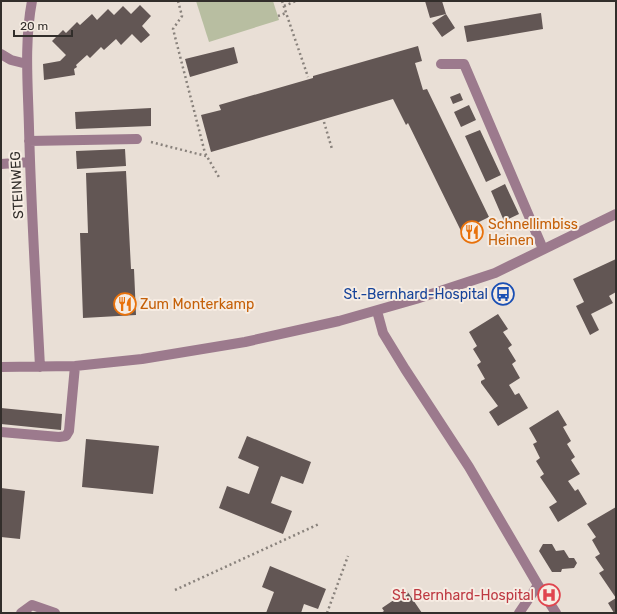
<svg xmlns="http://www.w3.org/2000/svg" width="617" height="614" viewBox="0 0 617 614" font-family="Rubik,sans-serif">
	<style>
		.green { fill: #b8bea1 }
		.building { fill: #625654 }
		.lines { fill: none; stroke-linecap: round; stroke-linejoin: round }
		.path { stroke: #89827c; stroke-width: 2.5; stroke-dasharray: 2 3; stroke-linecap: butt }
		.minor { stroke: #9c7a8d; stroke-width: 10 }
		.labels { text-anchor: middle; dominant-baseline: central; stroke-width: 4; stroke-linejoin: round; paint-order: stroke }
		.street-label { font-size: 14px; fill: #322e2b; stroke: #f6ece3 }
		.food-label { font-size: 14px; fill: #c56008; stroke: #f6ece3; text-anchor: start }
		.transit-label { font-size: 14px; fill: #164399; stroke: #f6ece3; text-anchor: end }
		.health-label { font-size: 14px; fill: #be3a42; stroke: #f6ece3; text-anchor: end }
	</style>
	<rect width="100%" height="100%" fill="#e9dfd6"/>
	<path class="green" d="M196,1H273L279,20L209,42Z"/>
	<path class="building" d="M425,1H442L446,14L430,18Z
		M140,5L151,16L142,26L150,35L141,43L132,34L121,45L116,39L104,50L101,47L90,58L87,55L76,65L77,67L74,69L75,75L44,80L43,64L60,61L66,55L52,41L63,30L66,33L77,22L80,25L92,14L97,20L108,9L114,15L123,6L131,14Z
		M541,13L543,29L467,42L464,26Z
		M446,14L455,28L442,37L432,23Z
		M418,46L422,61L415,63L423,90L427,89L489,217L461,231L408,123L406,125L393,99L211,152L201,115L221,110L219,105L313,78V76Z
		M234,47L238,63L190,77L185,59Z
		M460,93L463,100L453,104L450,97Z
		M469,105L476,120L461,127L454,112Z
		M151,108V126L76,129L75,112Z
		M480,130L501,175L486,182L465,136Z
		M125,149L126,166L77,169L76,151Z
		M126,171L131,269H134L136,315L83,318L80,233H88L86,173Z
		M505,184L519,214L504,221L491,191Z
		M616,259V292L609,296L613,303L591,314L599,330L590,335L576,306L584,302L573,279Z
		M498,314L508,329L503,332L512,345L508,348L516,361L512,364L520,378L509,385L515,395L519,393L528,408L498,426L489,412L498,406L481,383V381L485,379L477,365L481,362L473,349L477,346L469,332Z
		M1,408L62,414L61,430L1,424Z
		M558,410L567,425L563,427L571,441L567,444L575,457L571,460L580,474L568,481L575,491L578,489L587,504L558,522L549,507L557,502L540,477L544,474L536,461L540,458L533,444L537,442L529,428Z
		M247,436L311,462L303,484L281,476L271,503L292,511L283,534L219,508L227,486L249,494L259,467L238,458Z
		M86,439L159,446L153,494L82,487Z
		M1,488L25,491L20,539L1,537Z
		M616,507V613H614L608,603L616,598L599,573L604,570L595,557L600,554L592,540L596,537L587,524Z
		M543,544H552L556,551L564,550L569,558H574L577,563L574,568L562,569L561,572H552L539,551Z
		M270,566L326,589L318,609L304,604L301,613H266L274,592L262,587Z
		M407,591L422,613H381L384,611L382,608Z"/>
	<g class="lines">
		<path class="path" d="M178,1L182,16L173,29L205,153L220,179
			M282,1L308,77
			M284,6L296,1
			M278,16L286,13
			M324,122L332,149
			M151,142L206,156
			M175,590L319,524
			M327,613L348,556"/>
		<path class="minor" d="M32,1C24,43 28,86 29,128C31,208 36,288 40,367
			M1,54L11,60L27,64
			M441,64H464L543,249
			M29,141L137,139
			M1,164L30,162
			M377,311L383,333L405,369L469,467L538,585L556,613
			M1,367L75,366L142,359L245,342L339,321L416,299L495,273L616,214
			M1,432L59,437L66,436L69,431L75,366
			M21,613L32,605L55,613
			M519,613L538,585"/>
	</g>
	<defs>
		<g id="restaurant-ring" transform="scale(1.15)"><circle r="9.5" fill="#f6ece3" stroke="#e8710a" stroke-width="1.5"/><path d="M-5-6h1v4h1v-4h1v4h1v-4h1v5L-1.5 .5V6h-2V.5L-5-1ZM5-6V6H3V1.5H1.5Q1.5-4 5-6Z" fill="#e8710a"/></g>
		<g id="bus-ring" transform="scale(1.15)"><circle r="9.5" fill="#f6ece3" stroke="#1a4fb4" stroke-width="1.5"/><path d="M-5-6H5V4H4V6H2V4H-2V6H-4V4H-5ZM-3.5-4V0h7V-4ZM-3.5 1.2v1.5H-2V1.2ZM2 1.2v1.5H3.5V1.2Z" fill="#1a4fb4"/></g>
		<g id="hospital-ring" transform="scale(1.15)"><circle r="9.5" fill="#f6ece3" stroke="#e0444e" stroke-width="1.5"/><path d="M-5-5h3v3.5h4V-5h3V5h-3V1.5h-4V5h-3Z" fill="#e0444e"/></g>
	</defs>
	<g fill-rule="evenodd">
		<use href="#restaurant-ring" x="472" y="232"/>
		<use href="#bus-ring" x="503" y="294"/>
		<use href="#restaurant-ring" x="125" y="304"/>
		<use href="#hospital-ring" x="549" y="595"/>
	</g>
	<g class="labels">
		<g class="street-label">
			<text transform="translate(17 185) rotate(-93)">STEINWEG</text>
		</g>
		<g class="food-label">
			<text x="488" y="224">Schnellimbiss<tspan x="488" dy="16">Heinen</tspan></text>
			<text x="140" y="304">Zum Monterkamp</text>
		</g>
		<g class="transit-label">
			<text x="488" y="294">St.-Bernhard-Hospital</text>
		</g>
		<g class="health-label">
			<text x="534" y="595">St. Bernhard-Hospital</text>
		</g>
	</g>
	<rect width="617" height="614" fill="none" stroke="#322e2b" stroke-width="4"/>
	<path d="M14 30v6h58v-6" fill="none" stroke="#322e2b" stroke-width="2"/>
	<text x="20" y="30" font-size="12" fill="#322e2b" stroke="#f6ece3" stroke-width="3" paint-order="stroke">20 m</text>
</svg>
